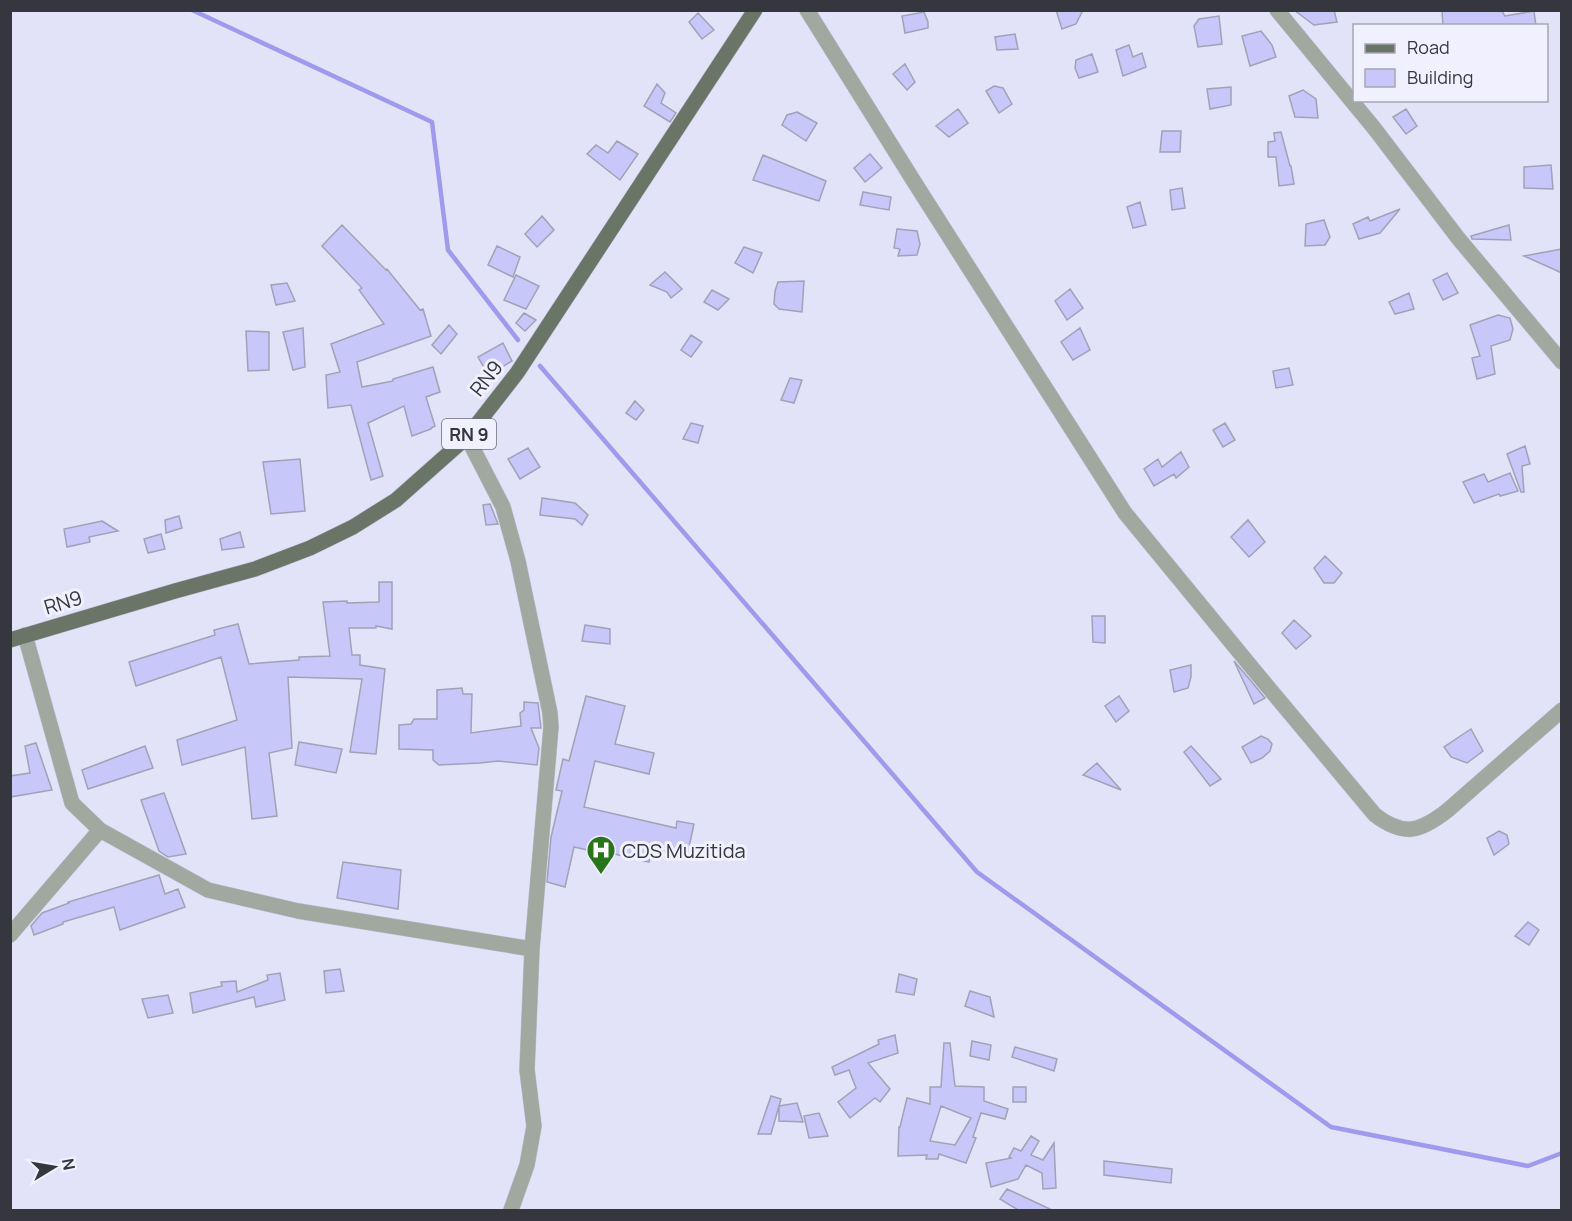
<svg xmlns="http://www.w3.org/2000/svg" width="1572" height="1221" viewBox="0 0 1572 1221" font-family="Manrope,sans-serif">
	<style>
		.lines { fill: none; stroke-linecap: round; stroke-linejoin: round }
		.stream { stroke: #9e9aed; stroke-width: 4.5 }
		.building { fill: #c7c7fa; stroke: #a1a1b7; stroke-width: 1.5; fill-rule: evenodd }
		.minor-casing { stroke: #c0c0d4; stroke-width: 16 }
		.major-casing { stroke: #c0c0d4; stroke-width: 16 }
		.minor { stroke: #a1a8a0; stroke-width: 15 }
		.major { stroke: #697667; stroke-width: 15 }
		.labels { text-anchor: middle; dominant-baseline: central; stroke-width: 6; stroke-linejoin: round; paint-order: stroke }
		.shield { fill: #f0f0fe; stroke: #6e6e78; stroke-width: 1.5 }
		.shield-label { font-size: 18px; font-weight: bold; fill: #36363f }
		.street-label { font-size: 20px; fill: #36363f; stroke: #f0f0fe }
		.poi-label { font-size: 20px; fill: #36363f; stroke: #f0f0fe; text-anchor: start }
	</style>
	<rect width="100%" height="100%" fill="#e2e2f9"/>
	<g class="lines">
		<path class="stream" d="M192,10L432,122L448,250L518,340
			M540,366L977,872L1331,1127L1528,1166L1562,1153"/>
	</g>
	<path class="building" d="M1056,10H1083L1076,24L1062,29Z
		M1294,10H1334L1337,22L1314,25Z
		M1442,10H1501L1505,16L1534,11L1536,26H1443Z
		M924,12L928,22V28L905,33L902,16Z
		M698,13L714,30L702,39L689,22Z
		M1219,16L1222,44L1198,47L1194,26L1199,19Z
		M1261,31L1272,45L1276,57L1250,66L1242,36Z
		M1015,34L1018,49L997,50L995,37Z
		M1129,45L1133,57L1142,53L1146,67L1123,76L1116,50Z
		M1092,54L1098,72L1079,78L1075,68L1076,60Z
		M905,64L915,82L907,90L893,74Z
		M657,84L665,93L661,103L676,113L670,122L644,106Z
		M994,86L1003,88L1012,104L999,113L986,91Z
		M1231,87V105L1210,109L1207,89Z
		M1303,90L1316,99L1318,118L1295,117L1289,96Z
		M958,109L968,123L949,137L936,126Z
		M1406,109L1417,126L1406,134L1393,117Z
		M797,112L817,123L806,141L782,125L787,115Z
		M1162,131H1181L1180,152H1160Z
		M1281,132L1290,166H1291L1294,184L1279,186L1276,157H1268V142L1275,141L1274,133Z
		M617,141L638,154L620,180L587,154L596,145L608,153Z
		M870,154L882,168L865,182L854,168Z
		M763,155L826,181L819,201L753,180Z
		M1551,165L1553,189L1524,188V167Z
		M1182,188L1185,208L1172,210L1170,190Z
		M863,192L891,197L889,210L860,205Z
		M1140,202L1146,225L1133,228L1127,207Z
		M1400,209L1380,233L1359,239L1353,224L1368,217L1370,221Z
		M542,216L554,230L537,247L525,234Z
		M1324,220L1330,237L1325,245L1305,246L1306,224Z
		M342,225L386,270L387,269L420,310L423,309L431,336L357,362L362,387L393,381V379L433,367L440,392L426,397L435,426L431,428V429L412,436L404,406L368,423L383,476L371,480L351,405L328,408L326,375L340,372L331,344L384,324L359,290L362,288L322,246Z
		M1509,225L1511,240L1472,239L1471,236Z
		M897,229L917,231L920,244L917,255L898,256L900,249L894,248Z
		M497,246L520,257L513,277L488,265Z
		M744,247L762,253L753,273L735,263Z
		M1562,249V273L1524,256Z
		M665,272L682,289L671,298L667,292L650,285Z
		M1447,273L1458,293L1443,300L1433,280Z
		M516,275L539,286L526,309L504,300Z
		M804,281L802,312L779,309L774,304L775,291L778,282Z
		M287,283L295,301L276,305L271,285Z
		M1070,289L1083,308L1067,320L1055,301Z
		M712,290L729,299L718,310L704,302Z
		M1409,293L1414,309L1395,314L1389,302Z
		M524,313L536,320L525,331L516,323Z
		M1498,315L1510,318L1513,329L1510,340L1491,346L1495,374L1477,379L1472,358L1480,356L1470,325Z
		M449,325L457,334L441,354L432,345Z
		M303,328L305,367L293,370L283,332Z
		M1080,328L1090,350L1073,360L1061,342Z
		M246,331L269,332V370L248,371Z
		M691,335L702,342L691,357L681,350Z
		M503,343L512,361L499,369L495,363L486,371L478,357Z
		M1289,368L1293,385L1276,388L1273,371Z
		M790,378L802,380L794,403L781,400Z
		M635,401L644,410L636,420L626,413Z
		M691,423L703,426L698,443L683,439Z
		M1225,423L1235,440L1223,447L1213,430Z
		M1525,446L1530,464L1522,466L1524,492H1521L1507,454Z
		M528,448L540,467L520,479L508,459Z
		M1181,452L1189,467L1176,478L1174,474L1154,486L1144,469L1158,459L1162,467Z
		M300,459L305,511L271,514L263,462Z
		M1510,473L1518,491L1500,496L1499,494L1474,503L1463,482L1484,474L1488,482Z
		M542,498L575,503L588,515L582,525L575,519L540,515Z
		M490,504L498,524L486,525L483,505Z
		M179,516L182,528L166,533L165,520Z
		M1248,520L1265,542L1249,557L1231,537Z
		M102,521L118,531L89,537L90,542L67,547L64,529Z
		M240,532L244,547L222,550L220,539Z
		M161,534L165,549L148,553L144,539Z
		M1325,556L1342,573L1334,583H1324L1314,568Z
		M379,582H392V629L376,626V628H349L352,655H360V665L385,669L376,754L350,752L362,679L288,677L292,748L269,753L277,816L252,819L245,747L182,765L177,740L237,720L221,657L136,686L129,662L215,635L214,630L238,624L249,664L299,660V657L330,656L323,602L347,601V603L379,602Z
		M1092,616H1105V643L1093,642Z
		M1294,620L1311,636L1296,649L1282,633Z
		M585,625L610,629V644L582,641Z
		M1234,661L1251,681L1265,698L1254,704Z
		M1191,665V677L1188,688L1174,692L1170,670Z
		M462,688L463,694H472L471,733L521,726L520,713L524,710V702L538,703L541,728H531L539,748L537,765L498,761L480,763L439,765L433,760V750L399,749V725L411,724L414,719H437V690Z
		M586,696L625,706L615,744L654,753L649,774L595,761L584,807L676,828L677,821L694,824L687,856L652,848L649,862L610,853V855L574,847L565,887L547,882L551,837L562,791L556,790L563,759L569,761Z
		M1119,696L1129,711L1116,722L1105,706Z
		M1471,729L1483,751L1467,763L1451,757L1444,747Z
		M1261,736L1268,739L1272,744L1270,751L1262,758L1251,763L1242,747Z
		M299,742L342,749L336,773L295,765Z
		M36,743L52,790L10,797V776L30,773L25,746Z
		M145,746L153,768L88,789L82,770Z
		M1191,746L1221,779L1210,786L1184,752Z
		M1097,763L1121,790L1083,775Z
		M164,793L186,854L168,857L159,851L141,800Z
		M1499,831L1507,835L1509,844L1494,855L1487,838Z
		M343,862L401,870L398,909L337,898Z
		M159,875L165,894L178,889L185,907L120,930L114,907L63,922V924L34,935L31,926L42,913L69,903L68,902Z
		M1528,922L1539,930L1529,945L1515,936Z
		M340,969L344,991L326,993L324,971Z
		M280,973L285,1000L256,1007L254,997L193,1013L190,993L222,986L221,982L236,981L237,992L268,980L267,975Z
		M899,974L917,979L914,995L896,992Z
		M970,991L990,997L994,1017L965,1006Z
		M168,995L173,1013L148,1018L142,999Z
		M895,1035L898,1053L868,1063L890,1089L880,1102L875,1098L850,1118L838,1102L856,1088L849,1070L835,1075L832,1067L879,1044L878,1040Z
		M972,1041L991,1045L989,1060L970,1056Z
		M944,1043H950L955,1086L984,1087V1101L1008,1109L1005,1119L981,1113L973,1137L976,1138L966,1163L939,1154L938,1159H926L927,1155L898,1156L899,1127H900L907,1098L930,1104V1087H941ZM941,1106L971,1118L955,1145L930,1141Z
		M1015,1047L1057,1059L1054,1071L1012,1057Z
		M1013,1087H1026V1102H1013Z
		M771,1096L781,1099L771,1134H758Z
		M797,1103L803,1122L779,1121V1106Z
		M819,1113L828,1136L809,1138L804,1116Z
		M1031,1136L1039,1141L1031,1155L1043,1160L1054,1143L1056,1188L1043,1189L1042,1173L1026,1165L1018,1179L991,1187L986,1163L1011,1158L1009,1157L1014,1148L1021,1151Z
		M1104,1161L1172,1169L1171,1183L1104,1175Z
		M1007,1189L1052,1210H1018L1000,1199Z"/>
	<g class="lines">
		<g class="minor-casing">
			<path id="minor" d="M807,10L913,180L1125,513L1258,675L1375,815C1404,837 1420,832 1448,810L1562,710
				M1277,10L1374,128L1458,238L1562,362
				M467,437L503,507L518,561L550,713L551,727L532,949L527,1070L534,1126L527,1165L511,1210
				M25,635L72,803L100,830L208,890L298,911L532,949
				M10,935L100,830"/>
		</g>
		<g class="major-casing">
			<path id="major" d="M10,640L175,591L255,569L310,548L353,527L396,500L467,437L517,373L755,10"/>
		</g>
		<use href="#minor" class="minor"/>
		<use href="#major" class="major"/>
	</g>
	<defs>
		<g id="hospital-pin" transform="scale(1.5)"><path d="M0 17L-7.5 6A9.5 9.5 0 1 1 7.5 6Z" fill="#28751b" stroke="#f0f0fe"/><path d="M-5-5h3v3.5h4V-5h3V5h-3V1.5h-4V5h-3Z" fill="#fff"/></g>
	</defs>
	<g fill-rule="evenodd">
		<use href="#hospital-pin" x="601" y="850"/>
	</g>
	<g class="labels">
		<rect class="shield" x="442" y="419" width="54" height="30" rx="4.5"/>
		<g class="shield-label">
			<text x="469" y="434">RN 9</text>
		</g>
		<g class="street-label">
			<text transform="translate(486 378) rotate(-52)">RN9</text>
			<text transform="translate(63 602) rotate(-17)">RN9</text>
		</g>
		<g class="poi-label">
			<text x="622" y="850">CDS Muzitida</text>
		</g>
	</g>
	<rect width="1572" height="1221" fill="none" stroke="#36363f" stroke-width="24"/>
	<rect x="1353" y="24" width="195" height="78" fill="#f0f0fe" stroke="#a6a6b2" stroke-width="1.5"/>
	<rect x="1365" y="44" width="30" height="9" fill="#697667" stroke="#a6a6b2" stroke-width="1.5"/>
	<text x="1407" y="54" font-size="18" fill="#36363f">Road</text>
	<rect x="1365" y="69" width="30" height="18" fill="#c7c7fa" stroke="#a6a6b2" stroke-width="1.5"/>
	<text x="1407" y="84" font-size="18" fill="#36363f">Building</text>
	<g transform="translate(54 1167) rotate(79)" stroke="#f0f0fe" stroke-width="4.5" paint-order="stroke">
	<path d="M0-4.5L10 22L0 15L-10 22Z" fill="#36363f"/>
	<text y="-9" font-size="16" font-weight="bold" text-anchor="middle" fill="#36363f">N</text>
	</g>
</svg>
